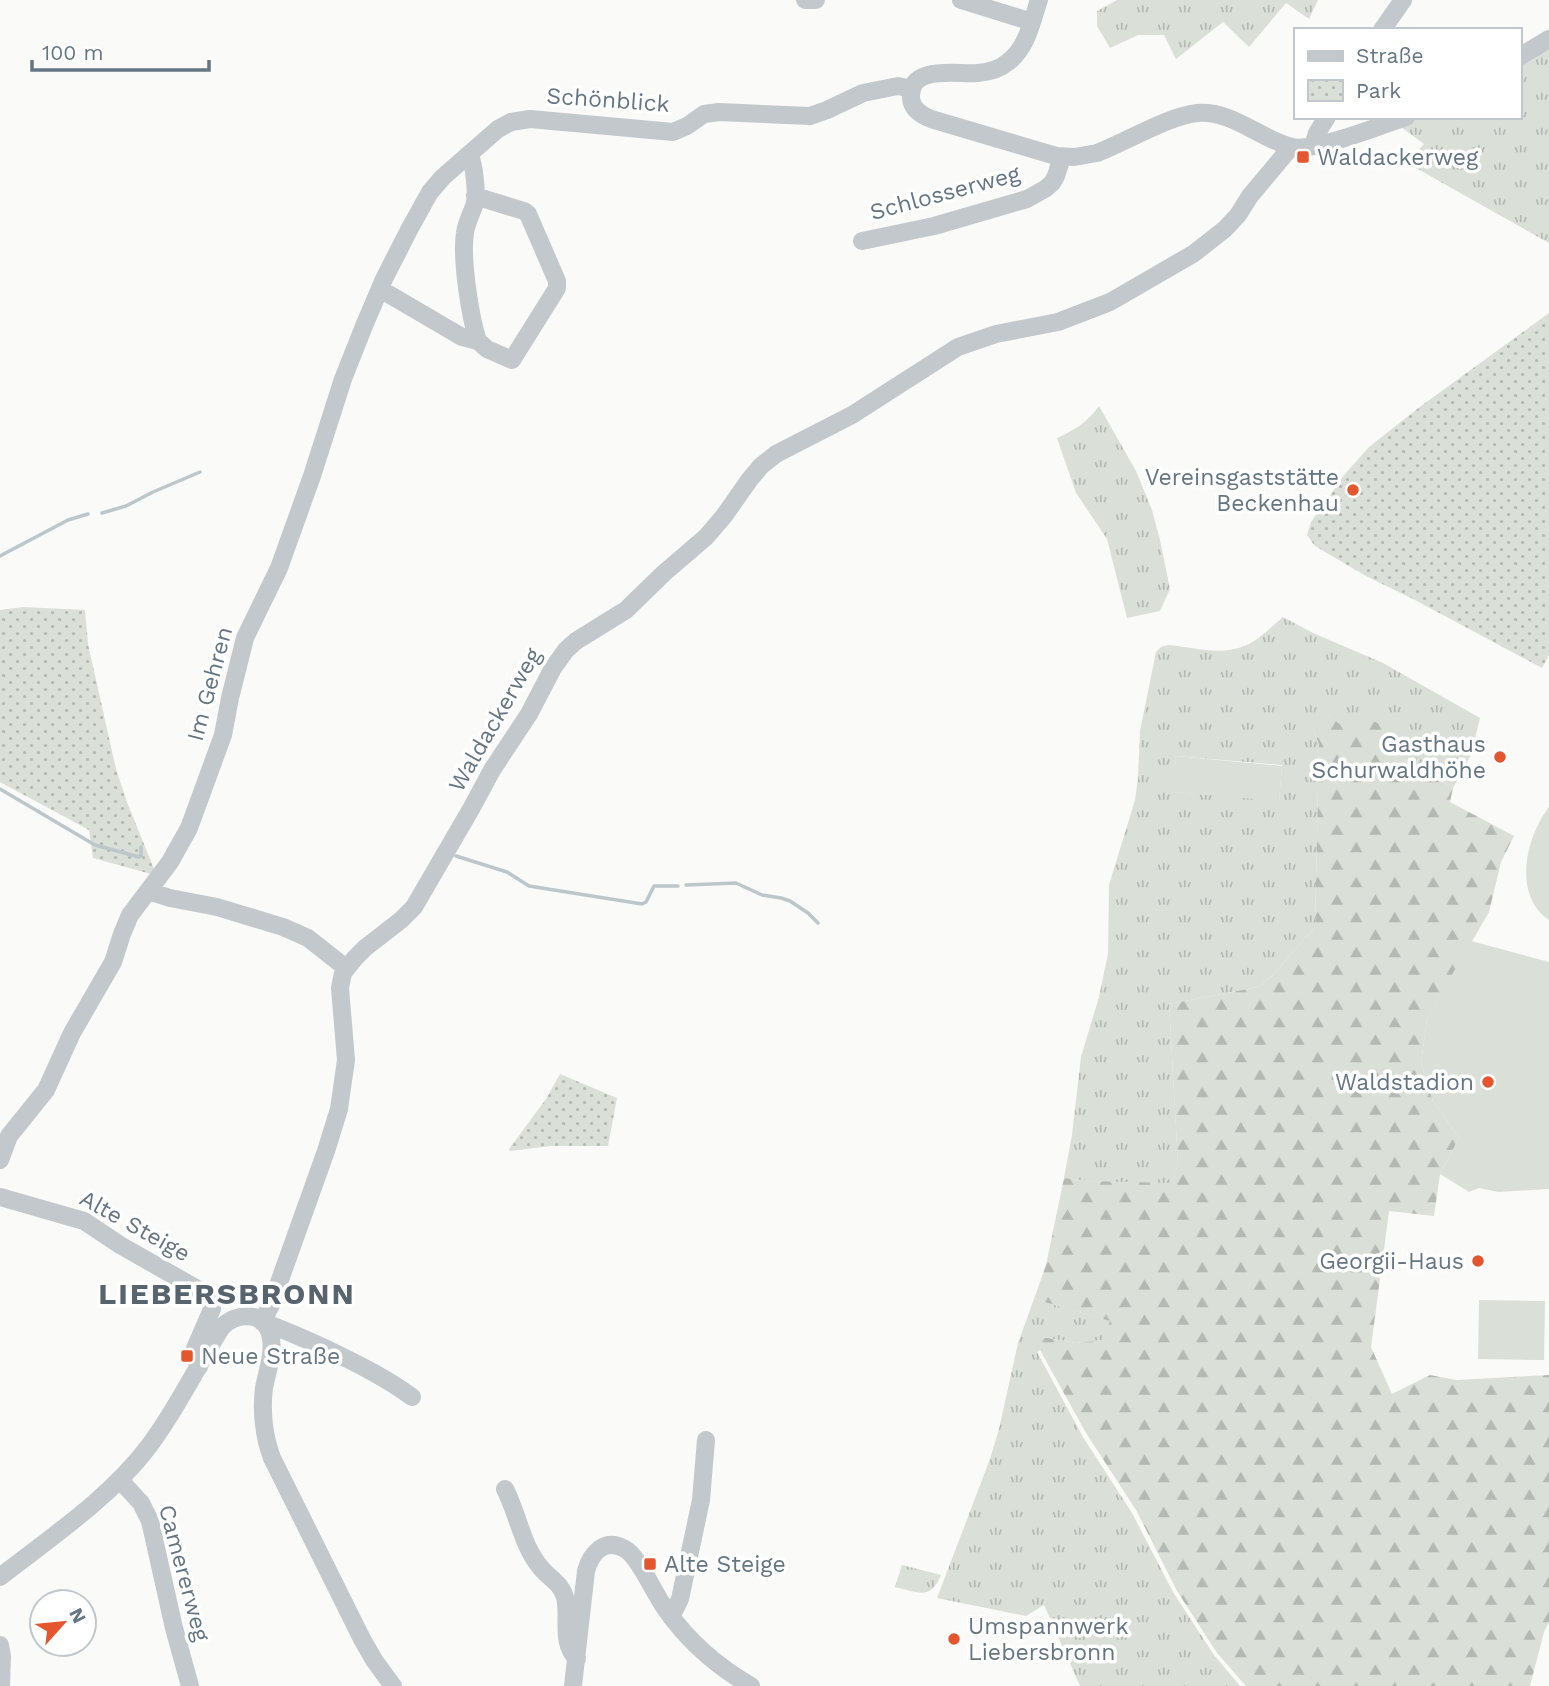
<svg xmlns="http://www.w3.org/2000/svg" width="1549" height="1686" viewBox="0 0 1549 1686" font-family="'Work Sans',sans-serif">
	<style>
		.grass { fill: url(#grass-tufts); fill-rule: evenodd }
		.forest { fill: url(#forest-firs) }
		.park { fill: url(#park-dots) }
		.pitch { fill: #dadfd7 }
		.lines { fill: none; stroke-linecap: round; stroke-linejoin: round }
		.stream { stroke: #bbc7cb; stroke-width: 3.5 }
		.minor { stroke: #c3c8cc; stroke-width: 18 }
		.poi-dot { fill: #e4572e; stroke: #fff; stroke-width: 2.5 }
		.labels { text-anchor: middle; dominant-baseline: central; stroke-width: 7; stroke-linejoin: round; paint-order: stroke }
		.street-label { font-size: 23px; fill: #657683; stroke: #fff }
		.poi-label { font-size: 23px; fill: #657683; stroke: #fff; text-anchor: start }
		.district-label { font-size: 30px; font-weight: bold; letter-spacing: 2px; fill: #57646e; stroke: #fff }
	</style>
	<defs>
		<pattern id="grass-tufts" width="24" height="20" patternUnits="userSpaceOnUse" patternTransform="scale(1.75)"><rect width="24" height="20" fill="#dadfd7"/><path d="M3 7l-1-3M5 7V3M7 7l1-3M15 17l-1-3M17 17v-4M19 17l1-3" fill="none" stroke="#b4b9b4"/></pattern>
		<pattern id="forest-firs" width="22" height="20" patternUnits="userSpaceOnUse" patternTransform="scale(1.75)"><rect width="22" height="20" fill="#dadfd7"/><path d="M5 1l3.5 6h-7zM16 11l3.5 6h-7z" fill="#b4b9b4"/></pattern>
		<pattern id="park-dots" width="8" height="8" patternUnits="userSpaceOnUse" patternTransform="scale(1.75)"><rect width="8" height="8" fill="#dadfd7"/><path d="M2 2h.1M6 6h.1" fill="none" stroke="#b4b9b4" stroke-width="1.8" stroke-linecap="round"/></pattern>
	</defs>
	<rect width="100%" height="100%" fill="#fafaf8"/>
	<path class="grass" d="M1117,0H1318L1309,19L1286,3L1249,47L1223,22L1176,59L1164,35H1138L1110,48L1097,26V11Z
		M1549,44V243L1407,163L1424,144L1398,125L1422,117H1519V63Z
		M1099,406L1136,471L1152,510L1160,540L1170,589L1160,611L1127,618L1107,539L1076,493L1057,438C1073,431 1088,422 1099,406Z
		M1283,617L1313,633L1383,663L1480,718L1471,755L1453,788L1400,758L1351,734L1328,715L1313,730L1319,744L1315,927L1272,976L1258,987L1169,1004L1178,1162L1173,1184L1089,1181L1064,1178L1072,1135L1081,1057L1099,997L1108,954L1109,885L1135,800L1138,778L1140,731L1156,652L1161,647L1168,645C1192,647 1221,656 1244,646C1259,640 1271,627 1283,617ZM1176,756L1282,765L1279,800L1173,792Z
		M1034,1299L1111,1321L1103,1340L1076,1343L1043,1337L1040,1350L1037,1352L1083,1437L1132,1513L1173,1592L1214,1655L1240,1686H1080L1044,1605L1026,1616L937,1598L990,1459L999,1429L1018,1343Z
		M902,1565L941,1575C930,1601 919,1592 895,1587Z"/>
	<path class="forest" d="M1328,715L1351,733L1361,716L1397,731L1400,758L1453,788L1450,802L1514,836L1501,862L1489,912L1427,1019L1421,1063L1433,1101L1459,1138L1440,1174L1434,1216L1389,1211L1371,1347L1392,1394L1430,1375L1456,1380L1549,1375V1622L1544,1632L1530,1686H1246L1217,1653L1177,1591L1136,1510L1086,1433L1040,1350L1042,1337L1076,1343L1103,1340L1110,1321L1034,1299L1046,1265L1064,1178L1089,1181L1173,1183L1178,1162L1169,1004L1258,987L1272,976L1315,927L1319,744L1313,730L1316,717Z"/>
	<path class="park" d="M1549,313V655L1542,668L1413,599L1366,576L1315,546L1307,535L1311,522L1345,474L1369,447L1421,406Z
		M23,607L85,610L88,644L116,769L127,802L154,869L151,874L93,858L89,830L0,782V610Z
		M560,1074L617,1098L608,1146H551L510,1151L509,1149L546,1099Z"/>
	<path class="pitch" d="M1176,756L1282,766L1279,801L1172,792Z
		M1549,807V920C1512,895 1526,837 1549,807Z
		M1471,941L1549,962V1189L1498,1192L1479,1188L1469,1192L1440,1174L1459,1138L1433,1101L1421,1063L1427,1019Z
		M1479,1300L1545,1301L1544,1360L1478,1359Z"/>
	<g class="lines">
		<path class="stream" d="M102,513L126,506L153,492L200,472
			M0,556L68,520L88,514
			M0,789L95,845L139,857L141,856V847
			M456,856L507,872L529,886L642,904L646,902L654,886H678
			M686,885L736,883L762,895L781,898L790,901L808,913L818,923"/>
		<path class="minor" d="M805,0H816
			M961,0L1032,22
			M1039,0C1032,21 1027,48 1008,62C1000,69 989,72 978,73C958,75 910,64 911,97C911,109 921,115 931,119L1056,156L1074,157L1097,153C1126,142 1168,116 1197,113C1232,110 1260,139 1292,147C1315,152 1382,125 1406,117
			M1382,30L1403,0
			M1519,57L1549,39
			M1313,146L1317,133L1327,117
			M470,155C474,166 477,190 475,203C472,213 466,223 465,233C461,258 470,317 478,341
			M862,241L934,226L1027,199L1045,189L1052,183L1056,176L1062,157
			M380,289L462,337L478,341L487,349L512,360L554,293L557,288V281L528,214L524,211L475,196
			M148,891L170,898L217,907L283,927L308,938L346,968
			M0,1160L9,1136L46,1090L72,1033L113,962L122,934L130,915L170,862L189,828L223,735L230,698L245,638L279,568L312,476L343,379L364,326L384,279L409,230L430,192L443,177L498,129L511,122L530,119L673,132L687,126L704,114L719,112L810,116L827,110L863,93L898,86L912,89
			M0,1197L84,1221L120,1245L208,1295L212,1302V1309L193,1353L199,1367
			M262,1322L271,1305L326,1151L339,1109L346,1060L340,988L343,973L355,958L365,948L401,920L414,907L471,809L492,770L529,714L553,668L566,650L576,641L626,610L664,573L706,537L724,516L750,479L761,466L776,454L852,415L958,347L996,334L1058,322L1110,302L1193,254L1225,229L1238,215L1250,196L1291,147
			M262,1322C286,1330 307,1340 329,1350C358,1364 386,1378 412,1397
			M120,1480L141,1503L150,1521L174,1628L190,1686
			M505,1489C518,1514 522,1546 541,1568C550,1579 561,1583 565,1597C570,1618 560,1642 577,1659
			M0,1577C51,1537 110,1498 149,1446C177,1409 197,1366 222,1327C236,1312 264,1311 270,1334C275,1350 267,1372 264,1388C261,1411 264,1437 272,1458L362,1639L374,1660L393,1686
			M671,1617L680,1599L701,1500L706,1440
			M0,1645L2,1656L1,1686
			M573,1686L586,1571C591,1553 605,1537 625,1549C639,1556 655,1596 667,1611C689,1642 718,1667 751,1686"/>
	</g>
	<g class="poi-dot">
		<rect x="1296" y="150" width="14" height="14" rx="3.5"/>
		<circle cx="1353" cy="490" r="7"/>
		<circle cx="1500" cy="757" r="7"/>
		<circle cx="1488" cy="1082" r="7"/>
		<circle cx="1478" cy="1261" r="7"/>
		<rect x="180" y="1349" width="14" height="14" rx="3.5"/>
		<rect x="643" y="1557" width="14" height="14" rx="3.5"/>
		<circle cx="954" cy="1639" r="7"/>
	</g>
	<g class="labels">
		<g class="street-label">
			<text transform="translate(608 100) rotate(4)">Schönblick</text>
			<text transform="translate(945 193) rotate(-15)">Schlosserweg</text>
			<text transform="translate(210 684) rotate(-75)">Im Gehren</text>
			<text transform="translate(495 720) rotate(-60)">Waldackerweg</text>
			<text transform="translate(135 1226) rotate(29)">Alte Steige</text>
			<text transform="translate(184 1573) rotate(75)">Camererweg</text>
		</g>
		<g class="poi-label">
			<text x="1317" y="157">Waldackerweg</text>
			<text x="1339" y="477" text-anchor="end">Vereinsgaststätte<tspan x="1339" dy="26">Beckenhau</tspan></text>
			<text x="1486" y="744" text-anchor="end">Gasthaus<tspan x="1486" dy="26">Schurwaldhöhe</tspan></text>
			<text x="1474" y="1082" text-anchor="end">Waldstadion</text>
			<text x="1464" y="1261" text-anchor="end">Georgii-Haus</text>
			<text x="201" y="1356">Neue Straße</text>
			<text x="664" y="1564">Alte Steige</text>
			<text x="968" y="1626">Umspannwerk<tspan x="968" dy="26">Liebersbronn</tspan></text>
		</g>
		<g class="district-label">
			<text x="227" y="1293">LIEBERSBRONN</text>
		</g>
	</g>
	<rect x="1294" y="28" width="228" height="91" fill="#ffffff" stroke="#c1c8cd" stroke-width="2"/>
	<rect x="1308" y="51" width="35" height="10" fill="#c3c8cc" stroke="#c1c8cd" stroke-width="2"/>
	<text x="1356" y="63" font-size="21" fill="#657683">Straße</text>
	<rect x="1308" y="80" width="35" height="21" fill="url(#park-dots)" stroke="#c1c8cd" stroke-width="2"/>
	<text x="1356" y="98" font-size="21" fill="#657683">Park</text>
	<g transform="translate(63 1623) rotate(63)"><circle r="33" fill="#ffffff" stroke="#c1c8cd" stroke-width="2"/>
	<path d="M0-5L12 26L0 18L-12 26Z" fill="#e4572e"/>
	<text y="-10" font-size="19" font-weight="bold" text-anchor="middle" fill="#657683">N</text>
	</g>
	<path d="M32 60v10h177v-10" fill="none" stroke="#657683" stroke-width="3.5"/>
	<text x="42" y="60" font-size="21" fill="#657683" stroke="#ffffff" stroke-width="5" paint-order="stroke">100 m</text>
</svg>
